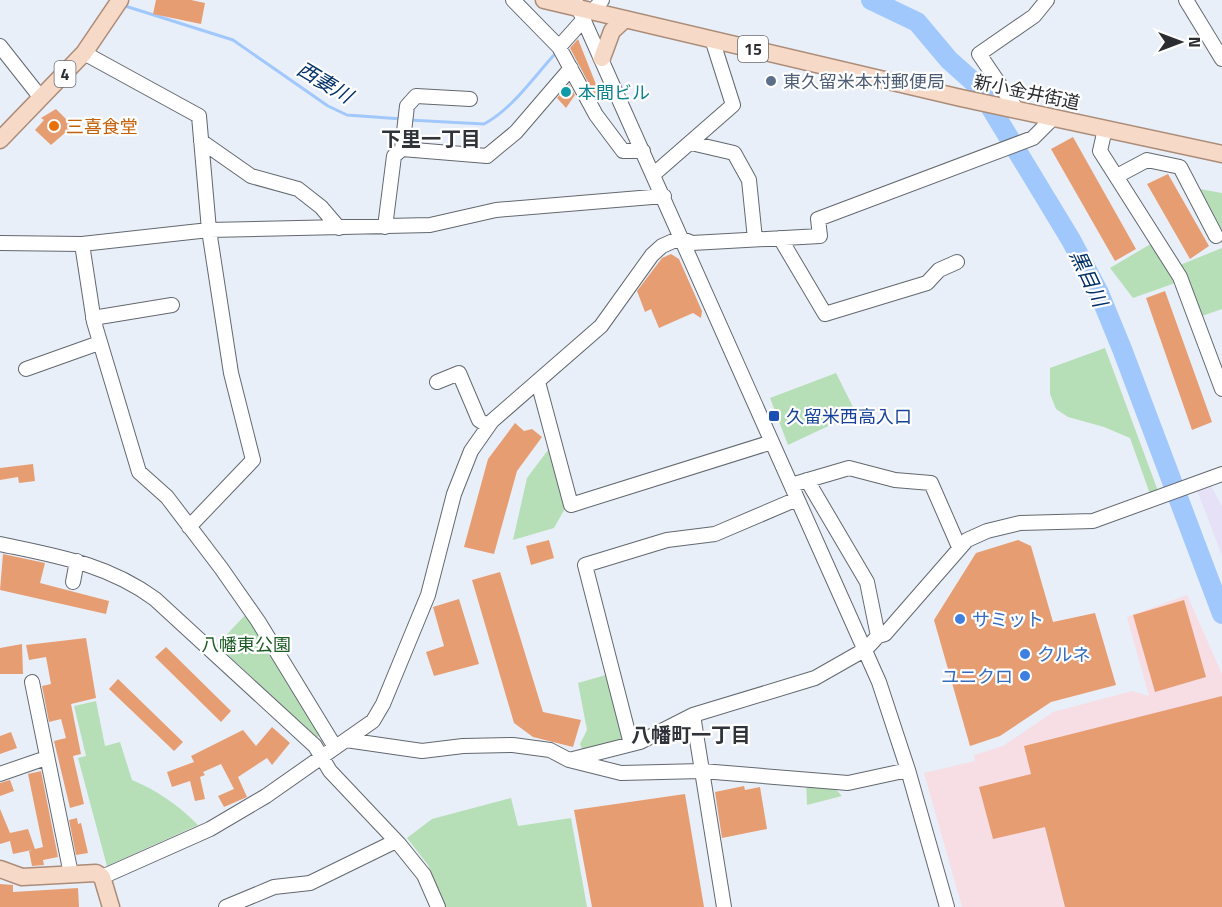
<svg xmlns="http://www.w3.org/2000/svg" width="1222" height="907" viewBox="0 0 1222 907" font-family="'Titillium Web','Noto Sans JP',sans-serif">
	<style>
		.industrial { fill: #f7dde4 }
		.education { fill: #e6e1f7 }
		.green { fill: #b6dfb7 }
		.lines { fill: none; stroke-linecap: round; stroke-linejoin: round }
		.stream { stroke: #a1c8fc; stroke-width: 3 }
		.river { stroke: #a1c8fc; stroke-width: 20 }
		.building { fill: #e79d72 }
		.minor-casing { stroke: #63686f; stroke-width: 16 }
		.major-casing { stroke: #ab8c79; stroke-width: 19 }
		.minor { stroke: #fff; stroke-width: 14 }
		.major { stroke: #f6d9c6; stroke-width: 16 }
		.service-dot { fill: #5c6f8a; stroke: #fff; stroke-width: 2 }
		.culture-dot { fill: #0f9aa8; stroke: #fff; stroke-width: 2 }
		.food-dot { fill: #e8710a; stroke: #fff; stroke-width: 2 }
		.transit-dot { fill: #1a4fb4; stroke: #fff; stroke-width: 2 }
		.shop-dot { fill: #3f7fe0; stroke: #fff; stroke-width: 2 }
		.labels { text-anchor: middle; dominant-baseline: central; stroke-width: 4.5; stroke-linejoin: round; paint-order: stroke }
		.shield { fill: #fff; stroke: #6b6c6e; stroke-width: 1.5 }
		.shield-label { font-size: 16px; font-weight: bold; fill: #2b2d30 }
		.service-label { font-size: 18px; fill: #4e5e75; stroke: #fff; text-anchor: start }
		.culture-label { font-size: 18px; fill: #0d838f; stroke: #fff; text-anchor: start }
		.street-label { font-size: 18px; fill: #2b2d30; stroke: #fff }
		.food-label { font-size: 18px; fill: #c56008; stroke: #fff; text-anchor: start }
		.transit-label { font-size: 18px; fill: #164399; stroke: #fff; text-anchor: start }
		.shop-label { font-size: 18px; fill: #366cbe; stroke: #fff; text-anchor: start }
		.park-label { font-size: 18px; fill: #1c5c25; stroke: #fff }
		.water-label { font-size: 20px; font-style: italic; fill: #003168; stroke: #fff }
		.neighbourhood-label { font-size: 20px; font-weight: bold; fill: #2f333a; stroke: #fff }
	</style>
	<rect width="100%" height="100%" fill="#e9eff8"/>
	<path class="industrial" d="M1187,595L1222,674V907H962L924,773L975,761L974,755L1003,746L1053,712L1132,691L1149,696L1127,617Z"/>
	<path class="education" d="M1210,484L1222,506V556L1197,490Z"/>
	<path class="green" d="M1194,188L1222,193V244Z
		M1154,242L1178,282L1133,298L1110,268Z
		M1222,248V309L1199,317L1180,265Z
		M1105,348L1158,491L1150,494L1130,438L1104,427L1068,417L1056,409L1050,394V368Z
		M836,373L856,413L788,445L770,398Z
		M551,446L567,505L554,528L513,540L527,478Z
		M248,612L323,734L317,737L217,645Z
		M609,674L625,741L583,752L580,744L587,730L578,683Z
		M96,701L105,746L120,742L132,780C158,791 178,805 198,825L107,866L78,758L86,756L74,706Z
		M806,778L827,780L842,796L807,805Z
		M511,798L518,826L571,818L587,907H444L428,865L407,838L432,819Z"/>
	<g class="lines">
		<path class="stream" d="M122,5L233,40L328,106L347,115L402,119
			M409,120L484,124C512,109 533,78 554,55"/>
		<path class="river" d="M871,0L917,22L949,60L977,85L1071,240L1099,293L1122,349L1222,614"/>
	</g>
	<path class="building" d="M156,0H191L205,3L201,24L153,14Z
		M578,39L601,97L597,99L570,48Z
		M569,84L575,95L566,108L557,98Z
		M56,109L73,126L51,145L35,130L44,120L41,118Z
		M1073,137L1136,249L1115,261L1051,149Z
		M1168,174L1209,246L1190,259L1147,184Z
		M671,254L679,259L702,311L701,318L693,313L659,328L651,309L645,312L637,291L662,258Z
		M1165,291L1212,422L1192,430L1146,298Z
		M515,423L524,431L532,429L542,437L517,471L494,554L464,547L488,459Z
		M33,464L35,481L19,483L18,477L0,480V468Z
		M549,540L554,558L531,565L526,546Z
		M1018,540L1031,546L1053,622L1095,613L1116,685L1051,702L1000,736L970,746L934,620L976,553Z
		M3,554L45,563L40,583L109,601L106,614L0,590Z
		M500,572L543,712L581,720L573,747L533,737L514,723L472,580Z
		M459,599L479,664L434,676L426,652L444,646L433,607Z
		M1184,600L1206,677L1155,692L1133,615Z
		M86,638L96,698L71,704L81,754L73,756L84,804L70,808L54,741L66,738L61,719L49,722L42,686L51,684L46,657L29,660L26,645Z
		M22,644L23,674H0V648Z
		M166,647L231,711L221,722L155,657Z
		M118,679L183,742L174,751L109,689Z
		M1222,696V907H1065L1045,827L993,839L979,787L1031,774L1024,746Z
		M272,727L290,743L272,765L267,758L238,777L247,797L224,807L218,796L234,789L221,764L203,772L205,775L200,777L205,799L195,801L190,781L172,787L167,772L194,762L191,756L243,730L256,746Z
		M11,732L17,748L0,754V736Z
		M41,771L58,857L43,860L44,865L32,866L29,851L32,850L13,854L10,841L0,844V809L10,833L28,829L35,849L43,847L28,774Z
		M10,780L14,791L0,796V783Z
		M744,786L745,790L760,787L767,829L722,838L715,792Z
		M685,794L704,907H592L574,810Z
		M77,818L78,824L81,823L88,853L76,855L69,820Z
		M0,884L13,885V892L78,888L79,907H0Z"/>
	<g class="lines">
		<g class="minor-casing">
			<path id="minor" d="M513,0L559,47L596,115L623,151H643
				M1186,0L1222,59
				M576,3L879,682L908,770L947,907
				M593,11L602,0
				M0,46L41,98
				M559,47L584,19
				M84,53L199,116L209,230L231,373L253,460L189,527
				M1017,110L979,54L1034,16L1047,0
				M1105,129L1100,151L1180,277L1222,389
				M201,141L251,176L298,189L321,207L339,228
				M691,143L734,153L749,180L755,239
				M402,149L407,106L416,96L470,99
				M654,174L733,105L712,39
				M1117,176L1147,160L1180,167L1216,236
				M385,227L394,156L402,149L487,156L516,132L571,68
				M780,238L825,314L927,283L939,270L957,262
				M0,243L82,244L209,230L430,225L496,210L664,196
				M82,244L94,322L139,472L167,497L221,568L258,621L335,747
				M93,318L172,305
				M26,369L99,343
				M437,382L459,373L479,420L488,426
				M538,382L571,505L772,442
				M807,480L867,582L878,636
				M791,485L849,468L895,480L931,483L959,547
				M0,544C57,556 107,564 155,599L315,746L330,771L399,844L424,875L438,907
				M73,582L77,561
				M32,682L71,874
				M693,715L724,907
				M346,740L422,751L463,746L513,745L550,750L569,760L621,773L702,771L848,783L908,770
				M631,744L585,565L667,540L715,534L797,499
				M569,760L640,742L693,715L815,678L866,649L878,636L885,634L967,540L987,531L1020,523L1093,521L1222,474
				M0,774L46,758
				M102,877L210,829L266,796L373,721L383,704L428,595L454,494L471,451L492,421L601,326L652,255L662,246L680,238L692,243L820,236L818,219L1033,138L1053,118
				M226,907L274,887L310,883L396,841"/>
		</g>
		<g class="major-casing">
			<path id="major" d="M544,0L961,98L1222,154
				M602,58L612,31L625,19
				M0,140L84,53L120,0
				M0,869L22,877L96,873L102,877L111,907"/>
		</g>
		<use href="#minor" class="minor"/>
		<use href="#major" class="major"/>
	</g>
	<circle class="service-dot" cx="771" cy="81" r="6"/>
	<circle class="culture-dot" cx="566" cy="92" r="6"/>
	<circle class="food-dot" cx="54" cy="126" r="6"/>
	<rect class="transit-dot" x="768" y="410" width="12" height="12" rx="3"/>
	<g class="shop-dot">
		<circle cx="960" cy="619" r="6"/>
		<circle cx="1025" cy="654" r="6"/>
		<circle cx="1025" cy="676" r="6"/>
	</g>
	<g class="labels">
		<g class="shield">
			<rect x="738" y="36" width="30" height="26" rx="4.5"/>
			<rect x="54.5" y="61" width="21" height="26" rx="4.5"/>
		</g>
		<g class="shield-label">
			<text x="753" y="49">15</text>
			<text x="65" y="74">4</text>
		</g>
		<g class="service-label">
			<text x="783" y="81">東久留米本村郵便局</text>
		</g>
		<g class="culture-label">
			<text x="578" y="92">本間ビル</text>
		</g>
		<g class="street-label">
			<text transform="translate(1027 92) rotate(12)">新小金井街道</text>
		</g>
		<g class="food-label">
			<text x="66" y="126">三喜食堂</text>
		</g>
		<g class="transit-label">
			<text x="786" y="416">久留米西高入口</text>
		</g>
		<g class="shop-label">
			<text x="972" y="619">サミット</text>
			<text x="1037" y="654">クルネ</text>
			<text x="1013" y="676" text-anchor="end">ユニクロ</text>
		</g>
		<g class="park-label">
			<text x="246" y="644">八幡東公園</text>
		</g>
		<g class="water-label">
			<text transform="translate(325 82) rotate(31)">西妻川</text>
			<text transform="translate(1089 278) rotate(65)">黒目川</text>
		</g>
		<g class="neighbourhood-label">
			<text x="431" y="138">下里一丁目</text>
			<text x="691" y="734">八幡町一丁目</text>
		</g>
	</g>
	<g transform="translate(1180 42) rotate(90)" stroke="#ffffff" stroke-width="4.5" paint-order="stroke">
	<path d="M0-4.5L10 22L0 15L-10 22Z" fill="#2b2d30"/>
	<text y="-9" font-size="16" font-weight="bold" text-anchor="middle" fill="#2b2d30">N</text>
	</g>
</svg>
